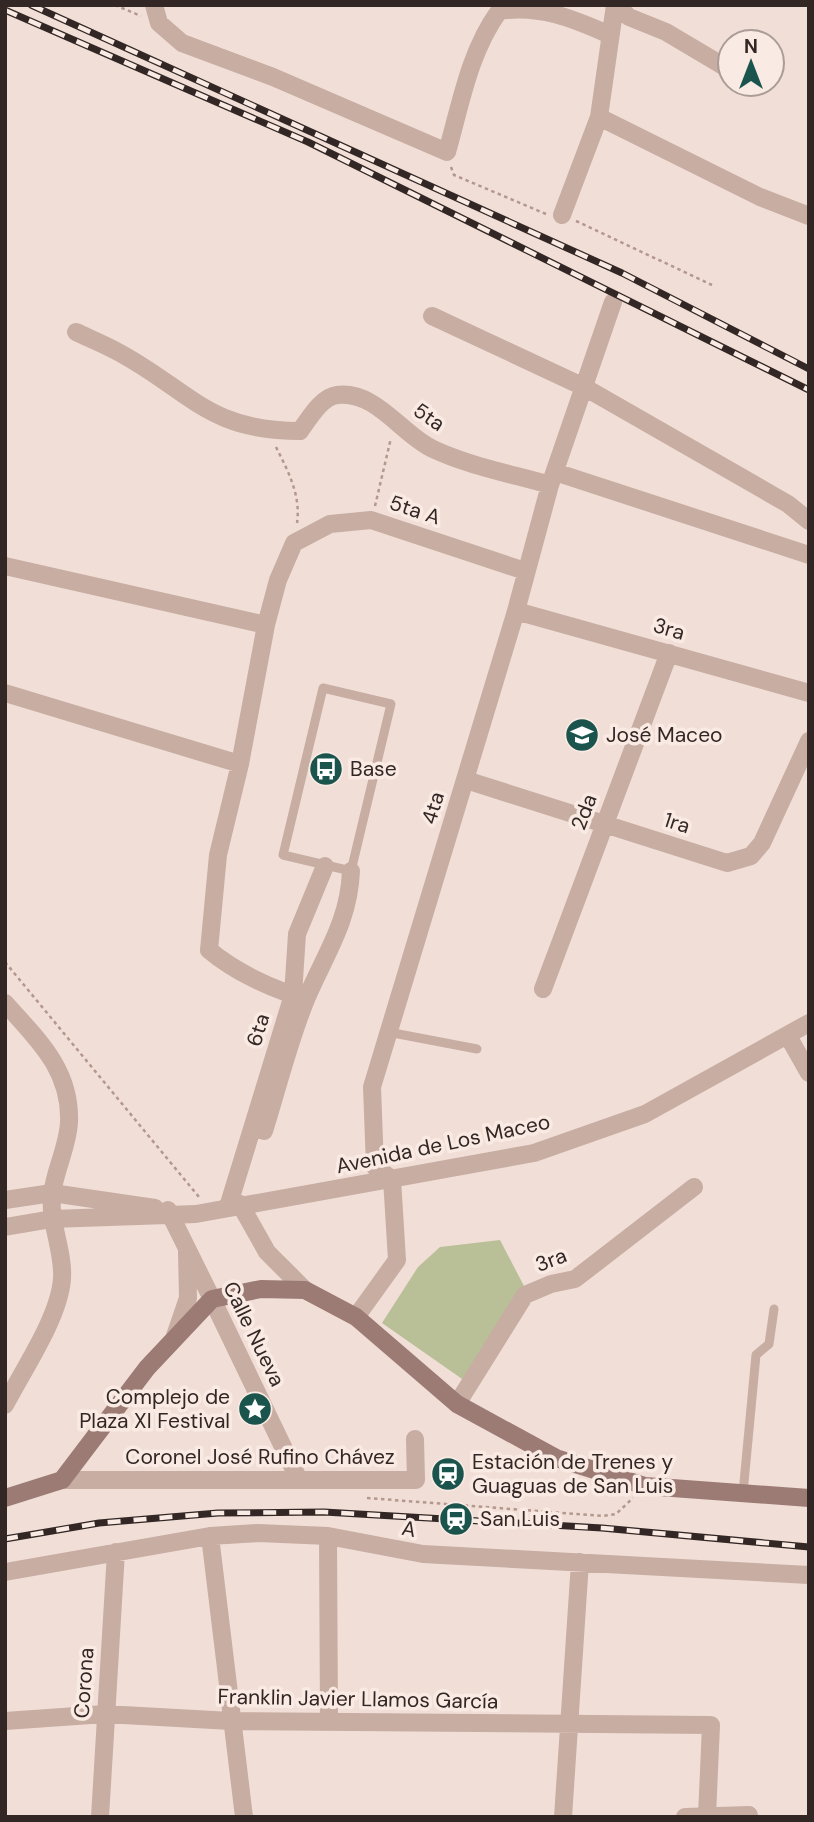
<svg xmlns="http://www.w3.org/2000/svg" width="814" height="1822" viewBox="0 0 814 1822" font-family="'DM Sans',sans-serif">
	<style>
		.green { fill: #b9bf97 }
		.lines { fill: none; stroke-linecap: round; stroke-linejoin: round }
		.path { stroke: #b4978d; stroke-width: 2.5; stroke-dasharray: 3.5 3.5; stroke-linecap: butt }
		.service { stroke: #c8ada3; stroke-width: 9 }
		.minor { stroke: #c8ada3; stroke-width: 18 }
		.tertiary { stroke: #c8ada3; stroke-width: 18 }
		.secondary { stroke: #9c7b75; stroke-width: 18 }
		.rail-casing { stroke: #332725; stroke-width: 7 }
		.rail { stroke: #f9eae3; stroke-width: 4.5; stroke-dasharray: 13; stroke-linecap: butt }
		.labels { text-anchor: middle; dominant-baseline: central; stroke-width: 7; stroke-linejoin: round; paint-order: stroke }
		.street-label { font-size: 21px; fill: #332725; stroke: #f9eae3 }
		.poi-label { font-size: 21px; fill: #332725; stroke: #f9eae3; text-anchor: start }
	</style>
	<rect width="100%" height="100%" fill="#f1dfd7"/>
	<path class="green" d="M500,1240L525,1288L465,1381L382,1323L418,1267L440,1247Z"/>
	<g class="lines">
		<path class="path" d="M115,5L141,16
			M451,167L454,175L546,214
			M576,221L712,285
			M276,447C288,471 301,495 297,523
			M375,506L391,438
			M5,962L199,1197
			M367,1498L603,1516L616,1514L633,1498"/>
		<path class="service" d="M323,688L391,704L351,871L283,855Z
			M388,1032L477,1049
			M743,1493L756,1355L769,1344L774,1309"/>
		<path class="minor" d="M154,5L159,23L182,43L273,77L447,152C461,103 469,53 499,11C540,5 572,18 610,35
			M616,5L629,17L666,32L730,70
			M599,117L760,197L809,216
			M562,215L599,117L615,5
			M432,316L584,387L788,504L809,521
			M76,332C91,339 106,345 120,353C191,392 209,431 300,431C309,419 321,397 337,395C376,390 402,435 433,449C469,466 512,474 550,485
			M555,472L809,555
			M5,566L266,625
			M516,611L809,693
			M5,693L240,764
			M466,780L727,863L751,856L762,843L809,741
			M543,989L669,653
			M306,998C274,991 234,971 209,950L218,855L240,764L266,625L278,580L294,543L330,524L371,520L525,571
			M5,1003C37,1039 71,1069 69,1122C68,1146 55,1170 52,1194C49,1223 64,1251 62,1279C59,1318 23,1370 5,1405
			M788,1036L809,1073
			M264,1131C278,1087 289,1040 307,997C326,953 349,921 351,871
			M392,1179L375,1167L372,1087L516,611L550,485L613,302
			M228,1207L293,995L297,934L325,866
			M212,1299L298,1478
			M457,1404L525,1295L551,1284L575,1279L694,1187
			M62,1480H416L415,1439
			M210,1536L244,1817
			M328,1536L329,1722
			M5,1572L210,1536L258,1533L328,1536L423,1554L809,1575
			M5,1721L105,1714L231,1721L711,1725L707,1816
			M100,1817L116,1552
			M563,1817L580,1562
			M685,1817L749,1815"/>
		<path class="tertiary" d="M5,1200L52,1193L155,1208
			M240,1204L267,1252L305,1290
			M168,1210L212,1299
			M5,1227L52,1219L196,1214L534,1153L645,1114L809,1023
			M356,1317L397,1260L392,1179
			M175,1336L188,1298L187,1252"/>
		<path class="secondary" d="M5,1498L62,1480L147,1368L212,1299L261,1289L305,1290L356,1317L457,1404L556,1458L645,1486L809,1498"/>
		<g class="rail-casing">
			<path id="rail" d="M31,5L622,273L809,369
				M5,10L308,142L809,390
				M5,1539L99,1523L218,1513L324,1512L602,1528L809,1547"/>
		</g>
		<use href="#rail" class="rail"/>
	</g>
	<defs>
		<g id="school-disc" transform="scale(1.75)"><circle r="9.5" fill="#1b544d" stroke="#f9eae3"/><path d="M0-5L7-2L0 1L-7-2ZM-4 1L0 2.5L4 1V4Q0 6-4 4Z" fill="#fff"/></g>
		<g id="bus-disc" transform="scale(1.75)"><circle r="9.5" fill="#1b544d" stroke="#f9eae3"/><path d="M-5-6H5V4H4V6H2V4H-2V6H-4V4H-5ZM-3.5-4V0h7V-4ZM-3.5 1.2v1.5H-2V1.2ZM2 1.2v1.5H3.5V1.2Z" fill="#fff"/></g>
		<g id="sight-disc" transform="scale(1.75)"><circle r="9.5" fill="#1b544d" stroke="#f9eae3"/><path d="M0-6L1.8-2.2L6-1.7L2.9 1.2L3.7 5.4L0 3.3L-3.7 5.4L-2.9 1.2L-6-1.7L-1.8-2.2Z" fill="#fff"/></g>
		<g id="station-disc" transform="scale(1.75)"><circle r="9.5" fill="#1b544d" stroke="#f9eae3"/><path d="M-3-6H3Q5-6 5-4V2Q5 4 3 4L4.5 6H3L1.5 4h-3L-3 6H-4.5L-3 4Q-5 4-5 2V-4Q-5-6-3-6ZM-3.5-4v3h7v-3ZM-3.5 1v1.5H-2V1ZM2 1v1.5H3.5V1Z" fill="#fff"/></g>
	</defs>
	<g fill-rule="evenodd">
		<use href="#school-disc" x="582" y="735"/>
		<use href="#bus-disc" x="326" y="769"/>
		<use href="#sight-disc" x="255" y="1409"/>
		<use href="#station-disc" x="448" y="1474"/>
		<use href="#station-disc" x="456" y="1519"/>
	</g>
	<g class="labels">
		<g class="street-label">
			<text transform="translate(429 417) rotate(34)">5ta</text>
			<text transform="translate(415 510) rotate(18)">5ta A</text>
			<text transform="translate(669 629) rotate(16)">3ra</text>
			<text transform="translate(433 808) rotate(-73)">4ta</text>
			<text transform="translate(584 812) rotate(-69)">2da</text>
			<text transform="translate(677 823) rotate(18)">1ra</text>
			<text transform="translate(258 1030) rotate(-73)">6ta</text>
			<text transform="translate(443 1144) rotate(-12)">Avenida de Los Maceo</text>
			<text transform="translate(551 1260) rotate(-21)">3ra</text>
			<text transform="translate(254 1334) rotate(64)">Calle Nueva</text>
			<text x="260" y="1457">Coronel José Rufino Chávez</text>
			<text transform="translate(409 1529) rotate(11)">A</text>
			<text transform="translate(84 1683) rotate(-86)">Corona</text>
			<text transform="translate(358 1699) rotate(1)">Franklin Javier Llamos García</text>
		</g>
		<g class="poi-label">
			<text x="606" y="735">José Maceo</text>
			<text x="350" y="769">Base</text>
			<text x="230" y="1397" text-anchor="end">Complejo de<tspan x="230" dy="24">Plaza XI Festival</tspan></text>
			<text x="472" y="1462">Estación de Trenes y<tspan x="472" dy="24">Guaguas de San Luis</tspan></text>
			<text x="480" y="1519">San Luis</text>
		</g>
	</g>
	<rect width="814" height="1822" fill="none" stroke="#332725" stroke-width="14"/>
	<g transform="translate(751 63)"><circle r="33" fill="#f9eae3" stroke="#aa9c97" stroke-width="2"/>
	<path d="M0-5L12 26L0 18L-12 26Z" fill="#1b544d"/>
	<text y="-10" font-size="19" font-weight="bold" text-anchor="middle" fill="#332725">N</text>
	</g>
</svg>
